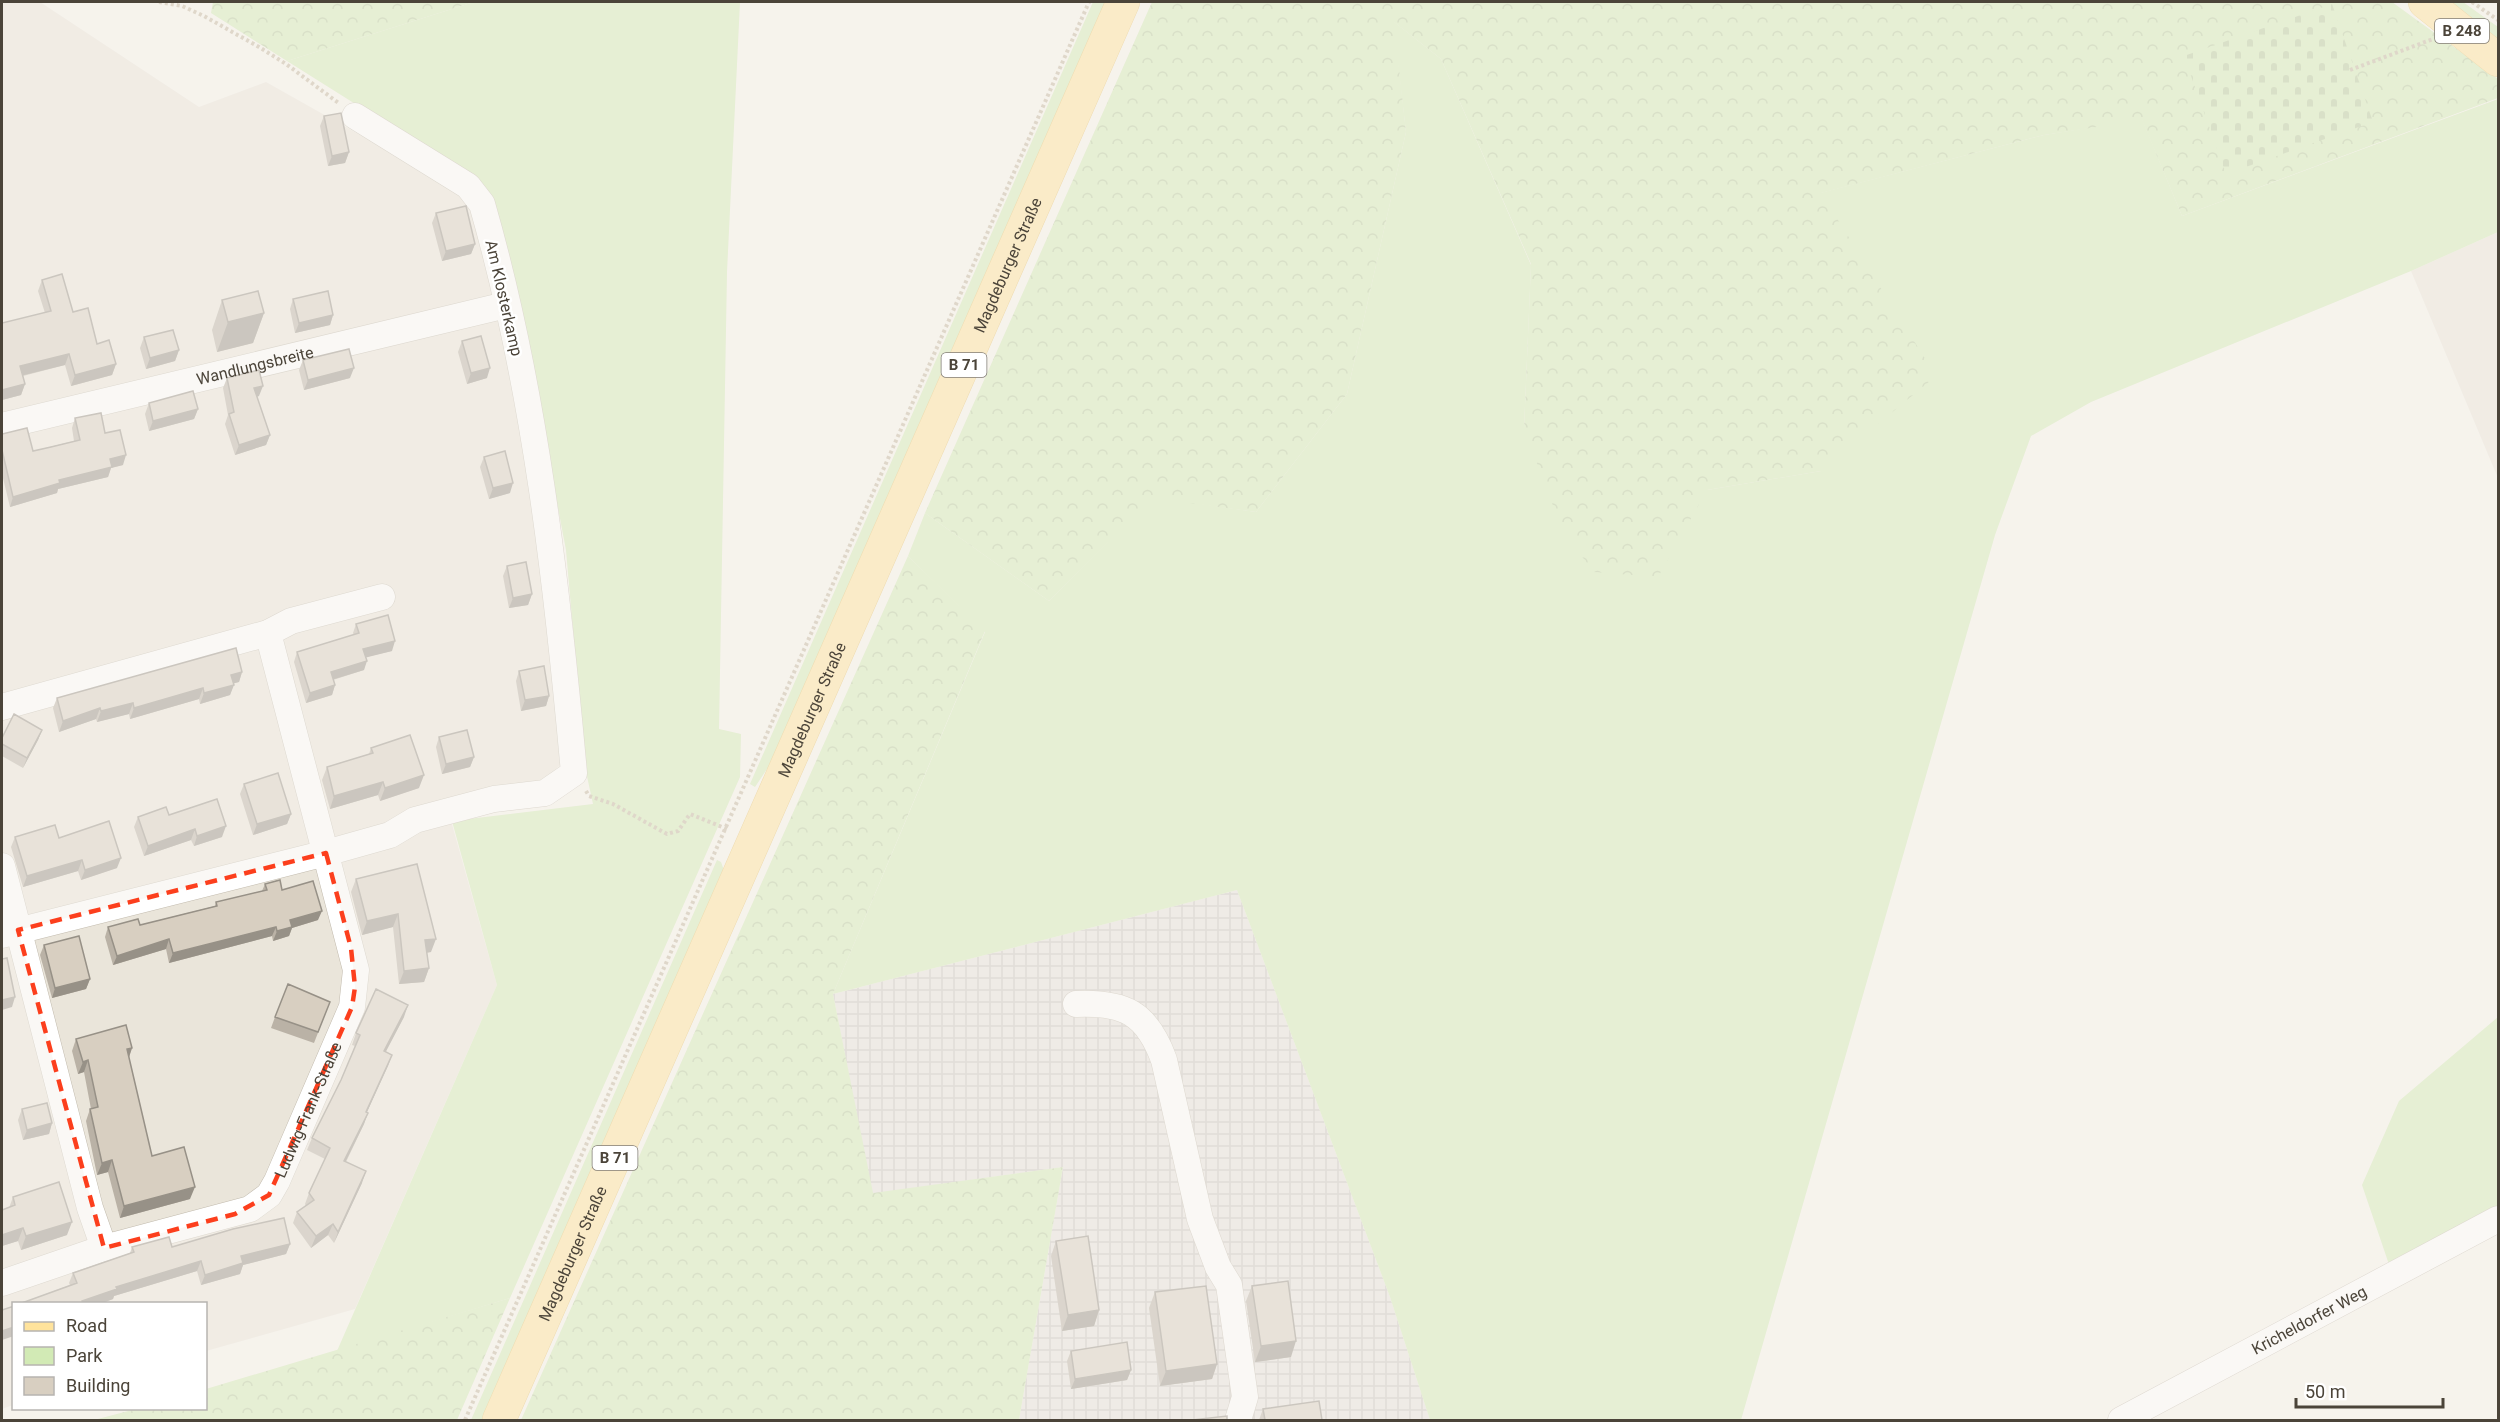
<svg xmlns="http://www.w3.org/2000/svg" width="2500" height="1422" viewBox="0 0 2500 1422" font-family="Roboto,sans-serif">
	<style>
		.residential { fill: #eae5da }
		.industrial { fill: url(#industrial-grid) }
		.green { fill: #d2eab5 }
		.forest { fill: url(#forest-crowns) }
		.cemetery { fill: url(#cemetery-stones) }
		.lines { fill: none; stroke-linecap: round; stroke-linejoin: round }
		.minor-casing { stroke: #c2bbae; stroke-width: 27 }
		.major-casing { stroke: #e6c16a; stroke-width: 34 }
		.path { stroke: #c4b79f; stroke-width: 4; stroke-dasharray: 3 3; stroke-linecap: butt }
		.minor { stroke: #fff; stroke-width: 26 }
		.major { stroke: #ffe39c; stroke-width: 33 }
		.wall { fill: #bab2a6 }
		.shaded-wall { fill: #979187 }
		.building { fill: #d8cfc1; stroke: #979187; stroke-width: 1.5 }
		.marked { fill: none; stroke: #fc3f1d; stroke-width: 4.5; stroke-dasharray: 12 8; stroke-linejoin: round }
		.labels { text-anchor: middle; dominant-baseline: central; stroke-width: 5; stroke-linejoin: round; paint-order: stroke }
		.shield { fill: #fff; stroke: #817c74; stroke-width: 1.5 }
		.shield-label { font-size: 15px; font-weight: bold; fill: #4b4439 }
		.street-label { font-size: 16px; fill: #4b4439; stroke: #fff }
	</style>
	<defs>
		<pattern id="industrial-grid" width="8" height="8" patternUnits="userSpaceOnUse" patternTransform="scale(1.5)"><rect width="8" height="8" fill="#e6e2dd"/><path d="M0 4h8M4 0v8" fill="none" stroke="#c7c3be"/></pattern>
		<pattern id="forest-crowns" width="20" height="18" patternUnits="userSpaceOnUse" patternTransform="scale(1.5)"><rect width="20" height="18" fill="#d2eab5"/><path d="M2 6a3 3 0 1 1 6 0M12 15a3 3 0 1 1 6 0" fill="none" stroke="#b6ca9c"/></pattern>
		<pattern id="cemetery-stones" width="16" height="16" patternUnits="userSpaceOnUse" patternTransform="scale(1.5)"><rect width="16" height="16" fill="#d2eab5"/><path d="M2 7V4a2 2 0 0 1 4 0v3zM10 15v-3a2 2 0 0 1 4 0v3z" fill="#b6ca9c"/></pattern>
	</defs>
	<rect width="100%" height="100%" fill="#f6f3ec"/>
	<path class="residential" d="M2,2H40L199,107L266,82L470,197L501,328L545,572L560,765L546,779L446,803L497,985L355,1309L206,1351V1304H14L13,1405L2,1409Z
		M2498,232V478L2411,271Z"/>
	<path class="industrial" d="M1237,890L1390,1297L1430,1420H1019L1063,1167L872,1194L833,994Z"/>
	<path class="green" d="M474,2H740L727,272L719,729L741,734L740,777L510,1298L337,1351L497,985L452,821L593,804L585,767L566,550L538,403L473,178L287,61Z
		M1093,2H1107L787,739L755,787L750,784Z
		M2442,2H2463L2498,27V46Z
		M1393,21L1441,59L1531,265L1524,429L1707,490L1821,471L1820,193L2044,135L2142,119L2182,216L2498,99V232L2411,271L2091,402L2031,436L1995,535L1741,1420H1430L1390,1297L1237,890L833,994L985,632L908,556L925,513L1049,601L1153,497L1256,512L1347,394L1406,132Z
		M717,860L721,862L726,876L486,1420H471Z
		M2498,1017V1227L2397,1288L2362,1185L2399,1101Z"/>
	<path class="forest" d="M213,2H474L287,61L211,13Z
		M1152,2H2392L2498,79V98L2182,216L2142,120L2044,135L1821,193L1936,376L1821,471L1707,490L1658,577L1594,572L1563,532L1524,429L1531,264L1441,59L1394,22L1406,132L1347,394L1256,512L1153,498L1049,601L925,513Z
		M908,556L985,631L833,994L873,1193L1063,1167L1019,1420H521Z
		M510,1298L457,1420H94L136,1409L206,1408V1389Z"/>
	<path class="cemetery" d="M2332,4L2373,122L2226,174L2184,56Z"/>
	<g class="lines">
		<g class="minor-casing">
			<g id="minor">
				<path id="s1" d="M2,426L506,305"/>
				<path d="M2,707L268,633L291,621L382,597"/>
				<path id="s2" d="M2,866L90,1208L104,1248L250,1209L269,1195L277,1181L352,1007L356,970L268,633"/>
				<path d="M2,935L326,853L390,835L415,820L494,799L545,793L574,773C557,584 535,388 482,204L468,186L355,116"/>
				<path d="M1076,1004C1125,1002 1147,1013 1164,1060L1200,1219L1218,1267L1229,1285L1245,1397L1238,1420"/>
				<path d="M2,1283L104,1248"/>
				<path id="s3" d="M2121,1420L2498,1219"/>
			</g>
		</g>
		<g class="major-casing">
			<g id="major">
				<path d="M2425,2L2498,60"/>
				<path id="s4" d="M499,1420L1123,2"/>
			</g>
		</g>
		<path class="path" d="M159,2L182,6L204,16L259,47L286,64L340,104
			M2472,2L2498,20
			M2350,70L2433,39
			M586,791L589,796L613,804L667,834L678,831L690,814L727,829
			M465,1420L1089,2"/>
		<use href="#minor" class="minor"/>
		<use href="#major" class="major"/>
	</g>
	<path class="wall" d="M324,116L349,152L345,163L328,166L320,126Z
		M436,213L475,244L471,254L442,261L432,223Z
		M42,280L73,312L97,344L116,364L112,375L71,386L65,365L23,376L25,384L21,395L2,400L45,313L38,291Z
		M293,299L333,315L330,325L295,333L290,309Z
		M222,300L264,313L253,343L217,352L212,330Z
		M144,337L179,350L175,361L146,369L140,348Z
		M462,341L487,378L467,384L458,352Z
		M303,360L350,378L304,390L299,370Z
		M227,378L259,396L257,397L270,435L266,445L235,455L225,424L228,415L223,388Z
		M149,403L198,409L194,419L149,431L145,414Z
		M75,418L105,433L123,465L111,468L108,477L58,489L57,493L10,507L2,474V434L33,451L74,441L72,428Z
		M484,457L510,493L489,499L480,467Z
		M507,566L532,594L528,605L509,608L503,576Z
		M356,624L392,651L366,657L364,670L333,680L335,685L332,695L306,703L294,662L297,652L354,635L353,633Z
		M519,671L549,696L546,706L521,711L516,681Z
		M242,672L239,682L234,683L230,695L200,704L199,699L130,719L129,714L97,722L96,719L59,732L53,708L57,698Z
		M42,730L38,740L23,768L2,756V738Z
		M439,737L474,757L470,767L442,774L436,747Z
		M371,748L419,788L380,801L378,795L330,809L322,780L327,767L369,754Z
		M244,784L291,814L287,824L253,835L240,794Z
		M169,815L222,837L194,846L191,840L144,856L134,827L138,817Z
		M15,837L59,838L117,868L81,880L78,871L23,887L11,847Z
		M417,864L431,952L427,953L429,968L424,982L399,984L393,927L362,935L351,892L356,879Z
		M265,884L282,890L318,920L292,928L289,936L273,941L272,936L169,963L166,949L113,965L105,937L108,927L140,925L215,906L216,902L262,891Z
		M44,945L90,979L86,989L52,998L40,955Z
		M330,1002L314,1043L271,1028L275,1017Z
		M404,1017L385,1052L392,1055L367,1112L364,1124L346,1162L362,1183L334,1243L328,1235L311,1248L293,1223L297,1212L306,1206L305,1204L309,1193L325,1159L307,1150L312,1138L341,1080L355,1046L352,1045L356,1033Z
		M76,1039L132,1048L129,1057L152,1156L190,1199L120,1218L108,1172L97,1175L86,1121L90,1109H91L84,1072L78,1074L72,1051Z
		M22,1109L52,1123L49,1134L23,1140L18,1120Z
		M13,1197L67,1235L21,1250L18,1241L2,1246V1210L9,1208Z
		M1056,1241L1099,1310L1094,1326L1062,1331L1051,1256Z
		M290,1244L286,1254L243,1265L240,1274L201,1285L197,1271L114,1296L113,1299L100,1304H19L70,1285L69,1283L73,1273L130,1253L132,1247H172Z
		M1252,1286L1291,1357L1255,1362L1246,1301Z
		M1155,1292L1217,1364L1212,1379L1160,1386L1149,1308Z
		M1071,1351L1131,1370L1127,1380L1071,1389L1067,1361Z
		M1263,1409L1322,1420H1259Z"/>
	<path class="shaded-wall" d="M349,152L345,163L328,166L332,156Z
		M475,244L471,254L442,261L446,251Z
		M264,313L253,343L217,352L228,322Z
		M333,315L330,325L295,333L299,323Z
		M179,350L175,361L146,369L150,358Z
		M69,354L65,365L16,377L20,366Z
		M116,364L112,375L71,386L75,375Z
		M354,368L350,378L304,390L308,380Z
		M490,368L487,378L467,384L471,373Z
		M25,384L21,395L2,400V390Z
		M263,386L259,396L250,398L254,388Z
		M198,409L194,419L149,431L153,421Z
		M270,435L266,445L235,455L239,445Z
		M126,455L123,465L111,468L108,477L58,489L57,493L10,507L13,497L110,459Z
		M513,483L510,493L489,499L493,488Z
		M532,594L528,605L509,608L513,598Z
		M395,641L392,651L360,659L363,649Z
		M367,661L364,670L328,681L331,672Z
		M242,672L239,682L227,685L231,675Z
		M234,685L230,695L200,704L204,693Z
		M335,685L332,695L306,703L310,693Z
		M203,688L199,699L130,719L134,708Z
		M549,696L546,706L521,711L525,700Z
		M133,703L129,714L97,722L101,711Z
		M100,708L96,719L59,732L63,721Z
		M42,730L38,740L23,768L27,758Z
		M474,757L470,767L442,774L446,764Z
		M424,775L419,788L380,801L385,788Z
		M383,782L378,795L330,809L334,796Z
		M291,814L287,824L253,835L257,824Z
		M226,826L222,837L194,846L197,836Z
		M195,829L191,840L144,856L148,846Z
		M121,858L117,868L81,880L85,870Z
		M82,860L78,871L23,887L27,876Z
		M322,911L318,920L292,928L289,936L273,941L277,931L290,920Z
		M398,914L393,927L362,935L367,921Z
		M276,927L272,936L169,963L173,953Z
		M169,939L166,949L113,965L117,956Z
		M436,939L431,952L421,953L425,940Z
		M429,968L424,982L399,984L404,971Z
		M90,979L86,989L52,998L55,988Z
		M15,997L12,1007L2,1010V1000Z
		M408,1005L404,1017L380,1063L384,1051Z
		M132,1048L128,1060L127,1049Z
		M392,1055L388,1066L362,1123L366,1112Z
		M88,1060L84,1072L78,1074L83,1062Z
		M368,1113L364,1124L340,1173L344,1161Z
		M52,1123L49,1134L23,1140L27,1130Z
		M112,1160L108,1172L97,1175L102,1163Z
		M366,1171L362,1183L334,1243L338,1232Z
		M195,1187L190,1199L120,1218L124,1206Z
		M72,1222L67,1235L21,1250L26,1236Z
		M333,1224L328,1235L311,1248L316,1236Z
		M23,1228L18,1241L2,1246V1235Z
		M290,1244L286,1254L243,1265L240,1274L201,1285L205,1275L241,1256Z
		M201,1261L197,1271L114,1296L113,1299L100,1304H81L82,1301L116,1287Z
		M1099,1310L1094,1326L1062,1331L1068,1315Z
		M14,1327V1336L2,1340V1331Z
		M1296,1341L1291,1357L1255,1362L1261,1346Z
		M1217,1364L1212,1379L1160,1386L1166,1371Z
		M1131,1370L1127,1380L1071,1389L1075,1379Z"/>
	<path class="building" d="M341,113L349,152L332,156L324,116Z
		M466,206L475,244L446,251L436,213Z
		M62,274L73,312L88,308L97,344L109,340L116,364L75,375L69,354L20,366L25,384L2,390V323L51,311L42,280Z
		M258,291L264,313L228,322L222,300Z
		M328,291L333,315L299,323L293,299Z
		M173,330L179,350L150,358L144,337Z
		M481,336L490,368L471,373L462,341Z
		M349,349L354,368L308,380L303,360Z
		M259,370L263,386L254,388L270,435L239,445L229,414L234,412L227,378Z
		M193,391L198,409L153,421L149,403Z
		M101,413L105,433L120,430L126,455L110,459L112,467L59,480L60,483L13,497L2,450V434L27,428L33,451L51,447L80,440L75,418Z
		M505,451L513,483L493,488L484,457Z
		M526,562L532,594L513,598L507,566Z
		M388,615L395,641L363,649L367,661L331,672L335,685L310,693L297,652L359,633L356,624Z
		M236,648L242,672L231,675L234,685L204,693L203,688L134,708L133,703L101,711L100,708L63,721L57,698Z
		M544,666L549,696L525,700L519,671Z
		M14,714L42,730L27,758L2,744V738Z
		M467,730L474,757L446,764L439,737Z
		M410,735L424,775L385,788L383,782L334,796L327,767L373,753L371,748Z
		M278,773L291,814L257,824L244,784Z
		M217,799L226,826L197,836L195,829L148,846L138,817L166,807L169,815Z
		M109,821L121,858L85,870L82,860L27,876L15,837L55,825L59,838Z
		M417,864L436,939L425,940L429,968L404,971L398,914L367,921L356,879Z
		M280,880L282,890L313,881L322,911L290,920L292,927L277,931L276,927L173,953L169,939L117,956L108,927L138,919L140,925L217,906L216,902L267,890L265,884Z
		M79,936L90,979L55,988L44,945Z
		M7,958L15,997L2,1000V959Z
		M288,984L330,1002L318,1032L275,1017Z
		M376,989L408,1005L384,1051L392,1055L366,1112L368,1113L344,1161L366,1171L338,1232L333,1224L316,1236L297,1212L314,1200L309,1193L330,1148L312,1138L341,1080L360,1035L356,1033Z
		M126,1025L132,1048L127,1049L152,1156L184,1147L195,1187L124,1206L112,1160L102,1163L90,1109L98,1107L88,1060L83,1062L76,1039Z
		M47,1103L52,1123L27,1130L22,1109Z
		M59,1182L72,1222L26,1236L23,1228L2,1235V1210L15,1205L13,1197Z
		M284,1218L290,1244L241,1256L243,1263L205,1275L201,1261L116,1287L117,1289L82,1301L83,1304H19L77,1283L73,1273L134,1252L132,1247L169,1237L172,1247L233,1229Z
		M1088,1236L1099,1310L1068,1315L1056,1241Z
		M1288,1281L1296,1341L1261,1346L1252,1286Z
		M1206,1286L1217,1364L1166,1371L1155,1292Z
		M14,1306V1327L2,1331V1310Z
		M1127,1342L1131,1370L1075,1379L1071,1351Z
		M1319,1401L1322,1420H1265L1263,1409Z
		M1227,1416V1420H1192Z"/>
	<path d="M0 0H2500V1422H0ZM326,853L351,948L355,987L352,1007L269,1195L235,1214L104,1248L18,930Z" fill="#f6f3ec" fill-opacity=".55" fill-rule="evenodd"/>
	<path class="marked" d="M326,853L351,948L355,987L352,1007L269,1195L235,1214L104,1248L18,930Z"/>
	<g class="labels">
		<g class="shield">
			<rect x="2435" y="19" width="54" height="24" rx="4.5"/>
			<rect x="941.5" y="353" width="45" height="24" rx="4.5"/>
			<rect x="592.5" y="1146" width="45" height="24" rx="4.5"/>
		</g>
		<g class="shield-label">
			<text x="2462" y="31">B 248</text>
			<text x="964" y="365">B 71</text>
			<text x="615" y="1158">B 71</text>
		</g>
		<g class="street-label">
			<text stroke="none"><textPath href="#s4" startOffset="1262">Magdeburger Straße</textPath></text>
			<text transform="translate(504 298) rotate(77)">Am Klosterkamp</text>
			<text stroke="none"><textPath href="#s1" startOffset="260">Wandlungsbreite</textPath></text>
			<text stroke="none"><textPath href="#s4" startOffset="776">Magdeburger Straße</textPath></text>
			<text stroke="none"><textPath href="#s2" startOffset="664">Ludwig-Frank-Straße</textPath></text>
			<text stroke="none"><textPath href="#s4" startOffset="182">Magdeburger Straße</textPath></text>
			<text stroke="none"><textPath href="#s3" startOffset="213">Kricheldorfer Weg</textPath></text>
		</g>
	</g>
	<rect width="2500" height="1422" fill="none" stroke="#4b4439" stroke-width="6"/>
	<rect x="12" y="1302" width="195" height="108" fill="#ffffff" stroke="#b7b4b0" stroke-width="1.5"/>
	<rect x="24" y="1322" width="30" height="9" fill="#ffe39c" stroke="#b7b4b0" stroke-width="1.5"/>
	<text x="66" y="1332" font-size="18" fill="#4b4439">Road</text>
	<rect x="24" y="1347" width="30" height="18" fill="#d2eab5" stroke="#b7b4b0" stroke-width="1.5"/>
	<text x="66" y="1362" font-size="18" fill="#4b4439">Park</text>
	<rect x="24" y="1377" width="30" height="18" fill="#d8cfc1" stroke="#b7b4b0" stroke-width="1.5"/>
	<text x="66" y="1392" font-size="18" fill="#4b4439">Building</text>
	<path d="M2296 1398v9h147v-9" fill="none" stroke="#4b4439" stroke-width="3"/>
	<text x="2305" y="1398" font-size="18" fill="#4b4439" stroke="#ffffff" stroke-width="4.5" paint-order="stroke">50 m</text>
</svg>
